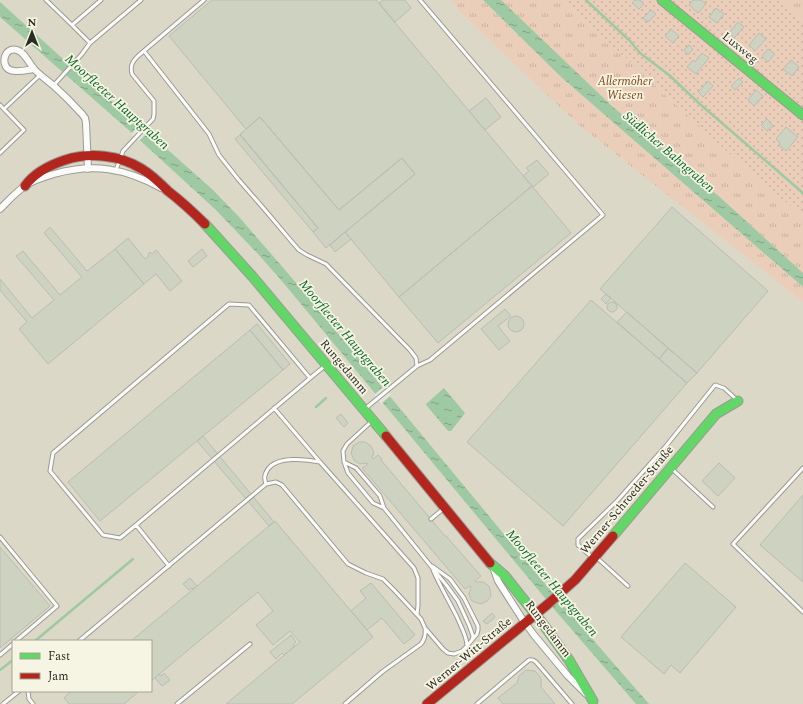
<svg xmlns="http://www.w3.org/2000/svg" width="803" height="704" viewBox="0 0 803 704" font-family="Spectral,serif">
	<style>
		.built { fill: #dbd8c7; fill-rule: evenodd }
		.grass { fill: url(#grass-tufts) }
		.garden { fill: url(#garden-dots) }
		.water { fill: url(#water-ripples) }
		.pier { fill: #e4e2da }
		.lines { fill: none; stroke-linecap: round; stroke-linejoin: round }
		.stream { stroke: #9fc9a2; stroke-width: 2.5 }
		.building { fill: #cdd2c1; stroke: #bbbcb5 }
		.lane-casing { stroke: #9b9a94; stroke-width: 5 }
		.street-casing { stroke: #9b9a94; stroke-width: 8 }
		.fast-casing { stroke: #9b9a94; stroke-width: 11 }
		.jam-casing { stroke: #9b9a94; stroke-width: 11 }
		.lane { stroke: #fbfbf9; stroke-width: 3 }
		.street { stroke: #fbfbf9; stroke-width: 6 }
		.fast { stroke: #63d668; stroke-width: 9 }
		.jam { stroke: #b3261e; stroke-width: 9 }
		.labels { text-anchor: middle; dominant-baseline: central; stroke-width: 3.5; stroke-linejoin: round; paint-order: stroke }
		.street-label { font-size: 12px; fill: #2c2b24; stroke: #f6f4e2 }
		.park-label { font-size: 12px; font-style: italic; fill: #814317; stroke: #f6f4e2 }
		.water-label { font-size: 13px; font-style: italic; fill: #066728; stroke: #f6f4e2 }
	</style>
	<defs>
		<pattern id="grass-tufts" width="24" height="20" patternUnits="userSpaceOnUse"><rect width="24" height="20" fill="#eaceba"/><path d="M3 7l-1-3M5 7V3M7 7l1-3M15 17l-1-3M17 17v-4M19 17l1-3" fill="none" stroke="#c9b1a0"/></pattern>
		<pattern id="garden-dots" width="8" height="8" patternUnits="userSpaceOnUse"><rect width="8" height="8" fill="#eaceba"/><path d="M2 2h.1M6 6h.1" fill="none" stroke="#c9b1a0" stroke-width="1.8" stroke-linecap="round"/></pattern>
		<pattern id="water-ripples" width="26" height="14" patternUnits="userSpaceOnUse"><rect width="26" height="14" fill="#9fc9a2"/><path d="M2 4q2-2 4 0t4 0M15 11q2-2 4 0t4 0" fill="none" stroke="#82a384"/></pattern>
	</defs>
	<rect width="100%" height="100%" fill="#e4e2da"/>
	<path class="built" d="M0,0H450L461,13L589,133L803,302V704H0ZM13,641H151V691H13Z"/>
	<path class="grass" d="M450,0H483L561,77L803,287V302L580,126L461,13Z
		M500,0H563L733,157L803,217V273L722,199L612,106Z
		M777,0H803V21Z"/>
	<path class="garden" d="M563,0H777L803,21V217L733,157Z"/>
	<path class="water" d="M483,0H501L612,106L722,199L803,273V287L561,77Z
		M0,2L82,76L140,125L213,190L240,218L292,278L561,603L649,704H636L554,609L281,280L258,254L216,210L132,133L0,17Z
		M444,388L465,413L451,431H448L427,406L426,404Z"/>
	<path class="pier" d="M141,123L149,131L139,141L131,134Z
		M384,386L391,395L381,404L374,395Z"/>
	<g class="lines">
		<path class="stream" d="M586,0L630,41L640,53L669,75L701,105L803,193
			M316,407L326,398
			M35,641L133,559
			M0,670L13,660"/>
	</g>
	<path class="building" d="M212,0H376L532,186L399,297L345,232L415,174L402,158L339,210L260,117L246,129L169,36Z
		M383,0H405L411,8L395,22L379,3Z
		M635,0H640L644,4L639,9L632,3Z
		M693,0H701L706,4L698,13L689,5Z
		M716,8L724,14L717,23L709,17Z
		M651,10L656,14L648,22L643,18Z
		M738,22L744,27L734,38L729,33Z
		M671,29L679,36L673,43L665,36Z
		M759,33L766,39L755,51L749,45Z
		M689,45L693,49L688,55L684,50Z
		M768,49L775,54L768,62L762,56Z
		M702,53L709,58L696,74L687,67L693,60L695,62Z
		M791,60L799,67L792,76L783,69Z
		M739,78L743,82L735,90L731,86Z
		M708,81L713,86L703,97L698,92Z
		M756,90L763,96L754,106L748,100Z
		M486,98L501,117L485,130L469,111Z
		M260,117L339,210L402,158L415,174L326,248L313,232L318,228L240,134Z
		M767,119L773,126L767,131L761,125Z
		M786,127L798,137L786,151L779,145L780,143L776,139Z
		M240,135L318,228L313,232L235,139Z
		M537,160L549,174L533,187L523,176L529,171L526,168Z
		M532,186L571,233L438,343L399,297Z
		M672,207L768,291L697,373L600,289Z
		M50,227L87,271L115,249L144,284L48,364L19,329L27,322L0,290V279L32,318L54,300L16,256L23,251L60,295L82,277L44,233Z
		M345,232L351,239L335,252L330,245Z
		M128,238L145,259L149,256L148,254L150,252L152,254L156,250L182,281L170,291L156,274L144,284L115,249Z
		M202,249L207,256L193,267L188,261Z
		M606,294L611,298L606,304L601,299Z
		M591,300L687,383L563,526L467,442Z
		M607 307a5 5 0 1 1 10 0a5 5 0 1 1-10 0Z
		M505,309L511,316L498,326L510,341L499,350L481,329Z
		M627,312L668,348L659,359L617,322Z
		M508 324a8 8 0 1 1 16 0a8 8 0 1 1-16 0Z
		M257,324L290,364L283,370L250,330Z
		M250,330L283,370L100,521L68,482Z
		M668,348L697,373L687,383L659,359Z
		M341,414L348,423L344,427L336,418Z
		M203,436L274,522L269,526L197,441Z
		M359,442H365L371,446L374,452L372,458L373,459L378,455L382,459L381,460L445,536H446L481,576L475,581L476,582H483L489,586L490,589L491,596L487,601L481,604L474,602L471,600L469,594L471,587L470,586L465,589L362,468L368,464L367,463L360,464L354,460L351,453L352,450L353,446Z
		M719,463L735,478L718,496L702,481Z
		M803,495V582L760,545Z
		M275,521L373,637L292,704H226L300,642L290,631L273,645L256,625L273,611L258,592L151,681V641H131Z
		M0,547L50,606L0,648Z
		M685,563L736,607L680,673L671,665L664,674L621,637Z
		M190,578L197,586L193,589L192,588L189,590L183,584Z
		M371,583L415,635L404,644L382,618L367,630L351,611L366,598L360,591Z
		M492,613L495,617L487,624L483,621Z
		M291,635L296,642L293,645L295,646L284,655L282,653L276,659L270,652Z
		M526,670L535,671L541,678V687L555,704H503L498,698L517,683L519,676Z
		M164,673L170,680L162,686L155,678L159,674L161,676Z
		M71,691H139L124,704H69L64,698Z"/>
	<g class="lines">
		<g class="lane-casing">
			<path id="lane" d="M46,0L72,25L101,0
				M72,25L90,43
				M144,51L209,134L219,155L238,179L265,210L292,242L299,250L307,255L326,264L410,350L416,358L417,366
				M54,85L82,54L90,43L141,0
				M0,105L24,130L0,153
				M4,109L40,75
				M116,170L123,151L153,119L154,114V101L132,74C130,66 132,62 138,56L204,0
				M310,378L249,305L229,304L53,453L50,471L103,535L120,538L136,525L315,374L325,366
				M274,408L320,462
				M366,408L417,366L430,360L603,215L420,0
				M372,421L347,444L343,451L344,462L348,473L373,503L384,508
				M344,462L356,468L363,476L380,496L384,508L447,586L458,601L469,625L473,636L472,640
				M803,468L733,544L803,612
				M672,469L713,507
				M266,484C264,478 264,475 268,469C277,456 306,459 320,462L414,568L418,578V605L417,615
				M431,519L443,509
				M136,525L169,566
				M0,537L57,606L16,641
				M592,557L578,545V539L617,501L666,446L715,385L724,388L737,400
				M596,557L628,586
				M433,570C440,586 449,601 457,617C461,627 467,636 467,646
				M79,641L266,484L276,482L282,485L348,564L366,573L383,579L394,590L421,619L425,628L443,649L448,653L454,654L462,651L467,646L477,634L478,630V626L464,598L450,579L432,566
				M0,655L13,644
				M28,691L29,699L33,704
				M3,704L19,691
				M177,704L250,644
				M345,704L382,672L421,644C425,639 426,635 425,628
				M477,704L529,660C532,659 534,660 536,662L572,704"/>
		</g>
		<g class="street-casing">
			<path id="street" d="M34,69C27,70 17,73 10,70C0,66 4,46 17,50C25,52 29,64 35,70C41,76 48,81 54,86C64,95 73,104 82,114L85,118L86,123L88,169
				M0,209C8,201 16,192 25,186C33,180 44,177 54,174C93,163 125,168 161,188
				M493,567L498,581L523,620L534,635L568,676L586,694"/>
		</g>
		<g class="fast-casing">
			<path id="fast" d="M662,0L803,115
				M205,224L252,276L386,436
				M613,536L716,414L738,401
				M490,563L505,576L543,624L569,660L593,701"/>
		</g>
		<g class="jam-casing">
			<path id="jam" d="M25,186C35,172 50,165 65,160C90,152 120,155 142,169C152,175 160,183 168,191C181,201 193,212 205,224
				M386,436L490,563
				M427,704L548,604L575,580L613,536"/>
		</g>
		<use href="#lane" class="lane"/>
		<use href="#street" class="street"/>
		<use href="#fast" class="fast"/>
		<use href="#jam" class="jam"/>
	</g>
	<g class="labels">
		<g class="street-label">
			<text transform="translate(740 48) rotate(39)">Luxweg</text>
			<text transform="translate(344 367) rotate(50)">Rungedamm</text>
			<text transform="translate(627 500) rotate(-50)">Werner-Schroeder-Straße</text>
			<text transform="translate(548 629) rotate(53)">Rungedamm</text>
			<text transform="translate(469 654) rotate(-40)">Werner-Witt-Straße</text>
		</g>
		<g class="park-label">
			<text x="625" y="81">Allermöher<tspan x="625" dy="14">Wiesen</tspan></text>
		</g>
		<g class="water-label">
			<text transform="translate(117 102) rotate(42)">Moorfleeter Hauptgraben</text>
			<text transform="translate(669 152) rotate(41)">Südlicher Bahngraben</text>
			<text transform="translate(345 333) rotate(50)">Moorfleeter Hauptgraben</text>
			<text transform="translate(552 583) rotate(50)">Moorfleeter Hauptgraben</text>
		</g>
	</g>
	<rect x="12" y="640" width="140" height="52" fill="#f6f4e2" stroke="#a5a496"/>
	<rect x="20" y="653" width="20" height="6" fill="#63d668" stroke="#a5a496"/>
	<text x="48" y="660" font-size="12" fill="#2c2b24">Fast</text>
	<rect x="20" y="673" width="20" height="6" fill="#b3261e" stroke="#a5a496"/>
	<text x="48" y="680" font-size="12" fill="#2c2b24">Jam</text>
	<g transform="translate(32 32)" stroke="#f6f4e2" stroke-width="3" paint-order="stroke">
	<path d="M0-3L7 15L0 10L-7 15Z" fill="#2c2b24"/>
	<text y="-6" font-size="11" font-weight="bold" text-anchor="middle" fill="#2c2b24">N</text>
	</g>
</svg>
